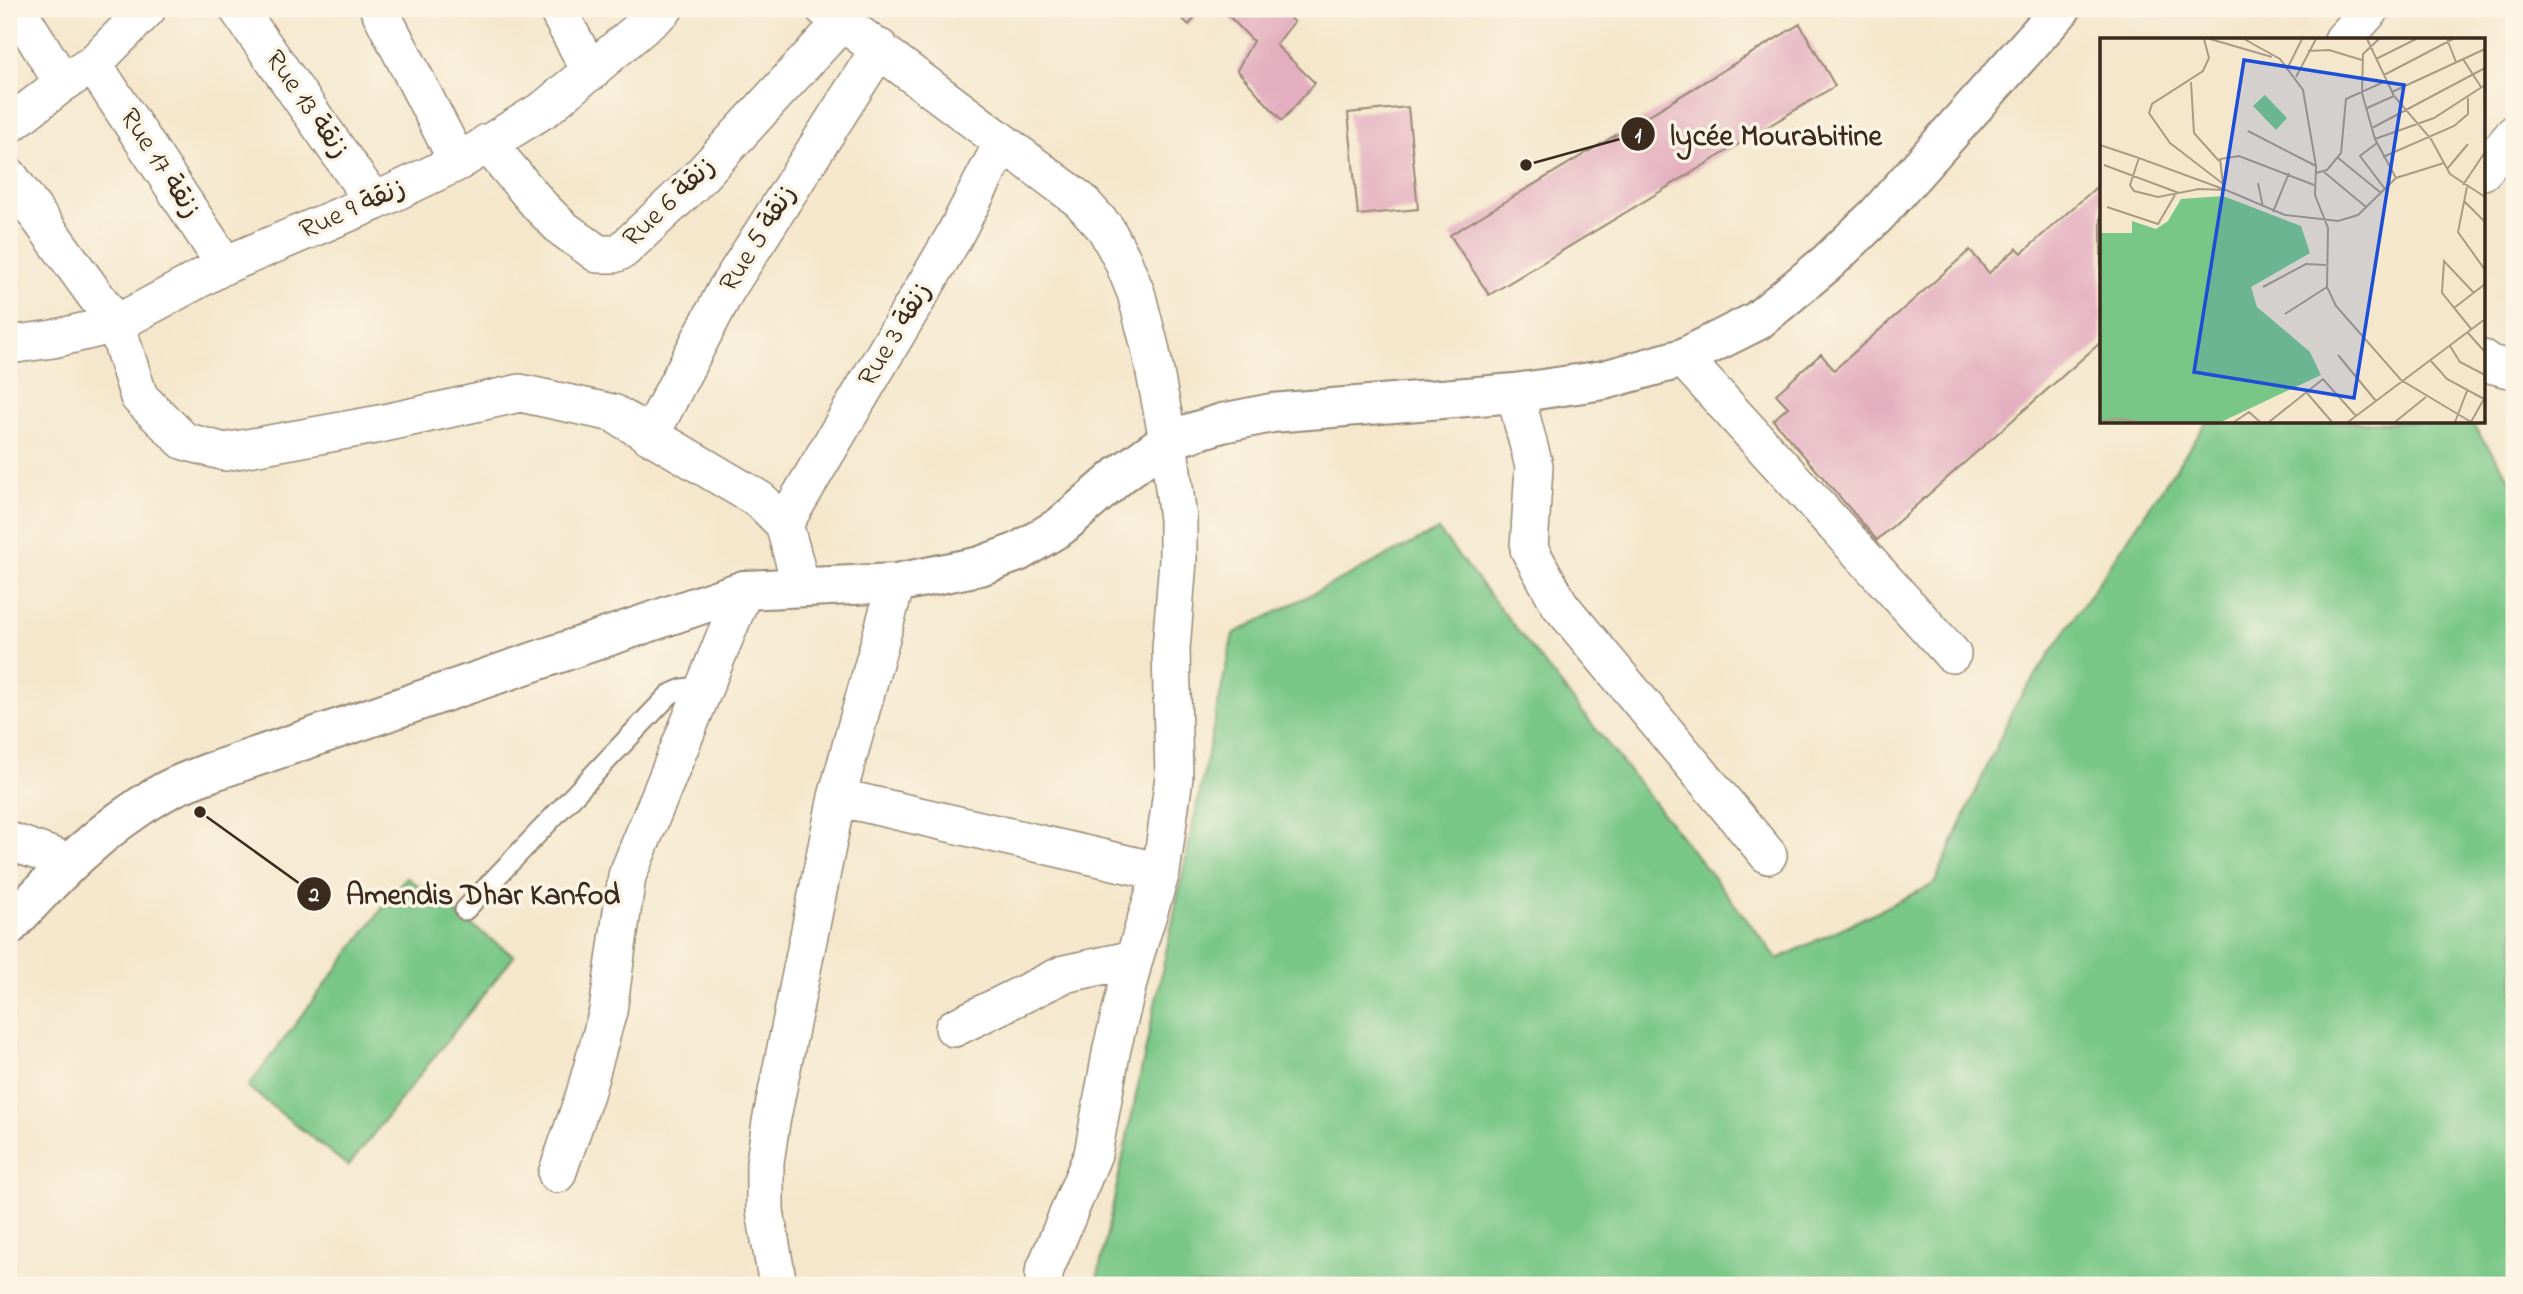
<svg xmlns="http://www.w3.org/2000/svg" width="2523" height="1294" viewBox="0 0 2523 1294" font-family="'Indie Flower','Playpen Sans Arabic',sans-serif">
	<style>
		.green { fill: #79c787; stroke: #5a7852; stroke-width: 2 }
		.building { fill: #e3aebf }
		.lines { fill: none; stroke-linecap: round; stroke-linejoin: round }
		.lane-casing { stroke: #988875; stroke-width: 23 }
		.street-casing { stroke: #988875; stroke-width: 40 }
		.secondary-casing { stroke: #988875; stroke-width: 42 }
		.lane { stroke: #fff; stroke-width: 19 }
		.street { stroke: #fff; stroke-width: 37 }
		.secondary { stroke: #fff; stroke-width: 38 }
		.labels { text-anchor: middle; dominant-baseline: central; stroke-width: 7; stroke-linejoin: round; paint-order: stroke }
		.street-label { font-size: 28px; fill: #3b2a1e; stroke: #fcf5e5 }
		.inset-road { fill: none; stroke: #aa9b86; stroke-width: 2 }
		.view { fill: #1d4ed8; fill-opacity: 0.15; stroke: #1d4ed8; stroke-width: 3.5 }
		.inset-edge { fill: none; stroke: #3b2a1e; stroke-width: 3.5 }
		.leader { fill: none; stroke: #3b2a1e; stroke-width: 2.5 }
		.callout-dot { fill: #3b2a1e; stroke: #fcf5e5; stroke-width: 2.5 }
		.mark-label { font-size: 21px; text-anchor: middle; font-weight: bold; fill: #fff }
		.callout-label { font-size: 30px; text-anchor: middle; font-weight: bold; fill: #3b2a1e; stroke: #fcf5e5; stroke-width: 7; stroke-linejoin: round; paint-order: stroke }
	</style>
	<rect width="100%" height="100%" fill="#fcf5e5"/>
	<filter id="ink" filterUnits="userSpaceOnUse"><feTurbulence type="fractalNoise" baseFrequency=".0143" numOctaves="2"/><feDisplacementMap in="SourceGraphic" scale="14" xChannelSelector="R" yChannelSelector="G"/><feConvolveMatrix kernelMatrix="1 2 1 2 8 2 1 2 1" color-interpolation-filters="sRGB"/></filter>
	<filter id="wash" filterUnits="userSpaceOnUse"><feTurbulence type="fractalNoise" baseFrequency=".00686" numOctaves="4" result="noise"/><feDisplacementMap in="SourceGraphic" scale="28" xChannelSelector="R" yChannelSelector="G"/><feGaussianBlur stdDeviation="1.57" result="paint"/><feColorMatrix in="noise" values="0 0 0 0 0 0 0 0 0 0 0 0 0 0 0 0 0 1.4 0 .05"/><feComposite in="paint" operator="in"/></filter>
	<g filter="url(#wash)">
		<rect width="100%" height="100%" fill="#f4e7cc"/>
		<path class="green" d="M2207,422H2471L2514,485V1285H1096L1233,634L1438,530L1778,959L1934,884L2014,707Z
			M406,877L514,956L348,1166L248,1087Z"/>
		<g id="blocks">
			<path class="building" d="M1172,9H1201L1189,25Z
				M1222,9H1279L1294,22L1276,45L1315,83L1282,121L1237,70L1253,41Z
				M1800,24L1835,86L1489,295L1450,235Z
				M1408,107L1418,209L1358,215L1348,113Z
				M2101,183V342L1877,540L1773,420L1788,407L1776,394L1821,354L1834,370L1970,250L1989,273L2017,248L2022,253Z"/>
		</g>
	</g>
	<g filter="url(#ink)">
		<use href="#blocks" fill-opacity="0" stroke="#988875" stroke-width="2"/>
		<g class="lines">
			<g class="lane-casing">
				<path id="lane" d="M465,910L669,695C682,688 689,685 702,693"/>
			</g>
			<g class="street-casing">
				<path id="street" d="M17,9L63,83
					M238,9L374,202
					M379,9L458,162
					M557,9L591,72
					M825,9L1080,200L1106,229L1122,259L1136,293L1150,347L1168,440L1178,519V560L1171,649L1174,777L1161,872L1134,959L1112,1048L1093,1154L1044,1272V1285
					M2343,40L2371,9
					M93,64L225,265
					M9,125L63,83L93,64L147,9
					M487,143L541,207L562,228L598,254H614L623,250L694,183L842,22
					M2483,171L2514,134
					M9,176L116,324L139,397L184,441L225,452L380,424L520,393L613,413L760,500L784,524L801,586
					M9,345L53,339L116,324L225,265L374,202L458,162L546,108L664,9
					M1683,358L1952,654
					M2483,359L2490,364L2514,370
					M1515,393L1534,466L1529,549L1560,605L1768,855
					M650,436L726,290L880,48
					M784,524L952,240L1002,144
					M837,797L1161,872
					M9,841L69,862
					M954,1028L1064,974L1134,959
					M557,1174L585,1094L608,1011L627,876L744,590
					M778,1285L765,1211V1162L771,1122L837,797L896,583"/>
			</g>
			<g class="secondary-casing">
				<path id="secondary" d="M9,926C55,876 102,827 162,793C177,784 195,778 211,772L744,590L896,583L980,566L1018,552L1061,526L1120,475L1168,440L1222,423L1272,413L1515,393L1604,380L1683,358L1757,321L1828,262L1877,215L2061,9"/>
			</g>
			<use href="#lane" class="lane"/>
			<use href="#street" class="street"/>
			<use href="#secondary" class="secondary"/>
		</g>
	</g>
	<g class="labels">
		<g class="street-label">
			<text transform="translate(306 105) rotate(55)">Rue 13 زنقة</text>
			<text transform="translate(159 164) rotate(57)">Rue 17 زنقة</text>
			<text transform="translate(670 203) rotate(-44)">Rue 6 زنقة</text>
			<text transform="translate(353 210) rotate(-24)">Rue 9 زنقة</text>
			<text transform="translate(759 239) rotate(-58)">Rue 5 زنقة</text>
			<text transform="translate(896 335) rotate(-59)">Rue 3 زنقة</text>
		</g>
	</g>
	<g transform="translate(2100 38)">
		<rect width="385" height="385" fill="#f4e7cc"/>
		<path d="M165,57L187,80L176,92L153,68ZM123,158L201,188L210,215L151,249L157,269L210,314L221,337L121,384H0V195H32V183L56,191L68,183L81,161Z" fill="#79c787"/>
		<path class="inset-road" d="M104,1L109,20L103,33L52,66L49,75L70,105L122,145L124,151M110,1L172,19M144,1L180,21L203,52L216,128L215,157L228,190L227,249L236,268L301,342L371,384M267,1L294,58L331,101L350,136L385,159M279,1L263,16L262,55L275,101L296,140M347,1L356,24M208,13L229,12L262,22M276,21L316,1M363,21L381,49M188,29L202,1M284,37L353,1M196,39L216,1M91,44L94,95L119,123M292,54L385,11M267,70L294,58M272,90L385,30M148,93L216,128M275,101L334,80L385,47M277,105L260,118L285,151M0,107L39,120M237,119L281,155M283,119L354,88L368,76V60M4,127L79,155M347,131L368,106M224,134L266,169M216,135L227,132L241,115L246,61L286,43M158,145L163,169M123,146L120,121L139,118L214,147M363,147L385,114M367,149L358,194L385,232M126,152L39,120L30,147L34,153L58,159L99,151L126,152L185,177L238,183L258,177L296,140L344,125M364,163L385,184M7,169L58,186L75,157M173,174L189,135M163,249L206,226L226,227M354,270L385,246M185,276L227,249M372,292L342,255L344,223L374,255M368,295L385,314M350,308L360,324L385,337M238,317L276,363M331,323L347,341L384,361M207,355L232,384M2,384L17,380L38,384M134,384L149,374L160,384M169,384L223,341L256,378M248,384L385,281M295,384L326,359M355,384L367,353M371,384L385,359"/>
		<path class="view" d="M144,22L304,47L254,360L94,334Z"/>
		<rect width="385" height="385" class="inset-edge"/>
	</g>
	<path class="leader" d="M1526 165L1638 134M200 812L314 894"/>
	<g class="callout-dot">
		<circle cx="1526" cy="165" r="7"/>
		<circle cx="200" cy="812" r="7"/>
		<circle cx="1638" cy="134" r="18"/>
		<circle cx="314" cy="894" r="18"/>
	</g>
	<g class="mark-label">
		<text x="1638" y="142">1</text>
		<text x="314" y="901">2</text>
	</g>
	<g class="callout-label">
		<text x="1776" y="145">lycée Mourabitine</text>
		<text x="483" y="904">Amendis Dhar Kanfod</text>
	</g>
	<rect width="2523" height="1294" fill="none" stroke="#fcf5e5" stroke-width="35"/>
</svg>
